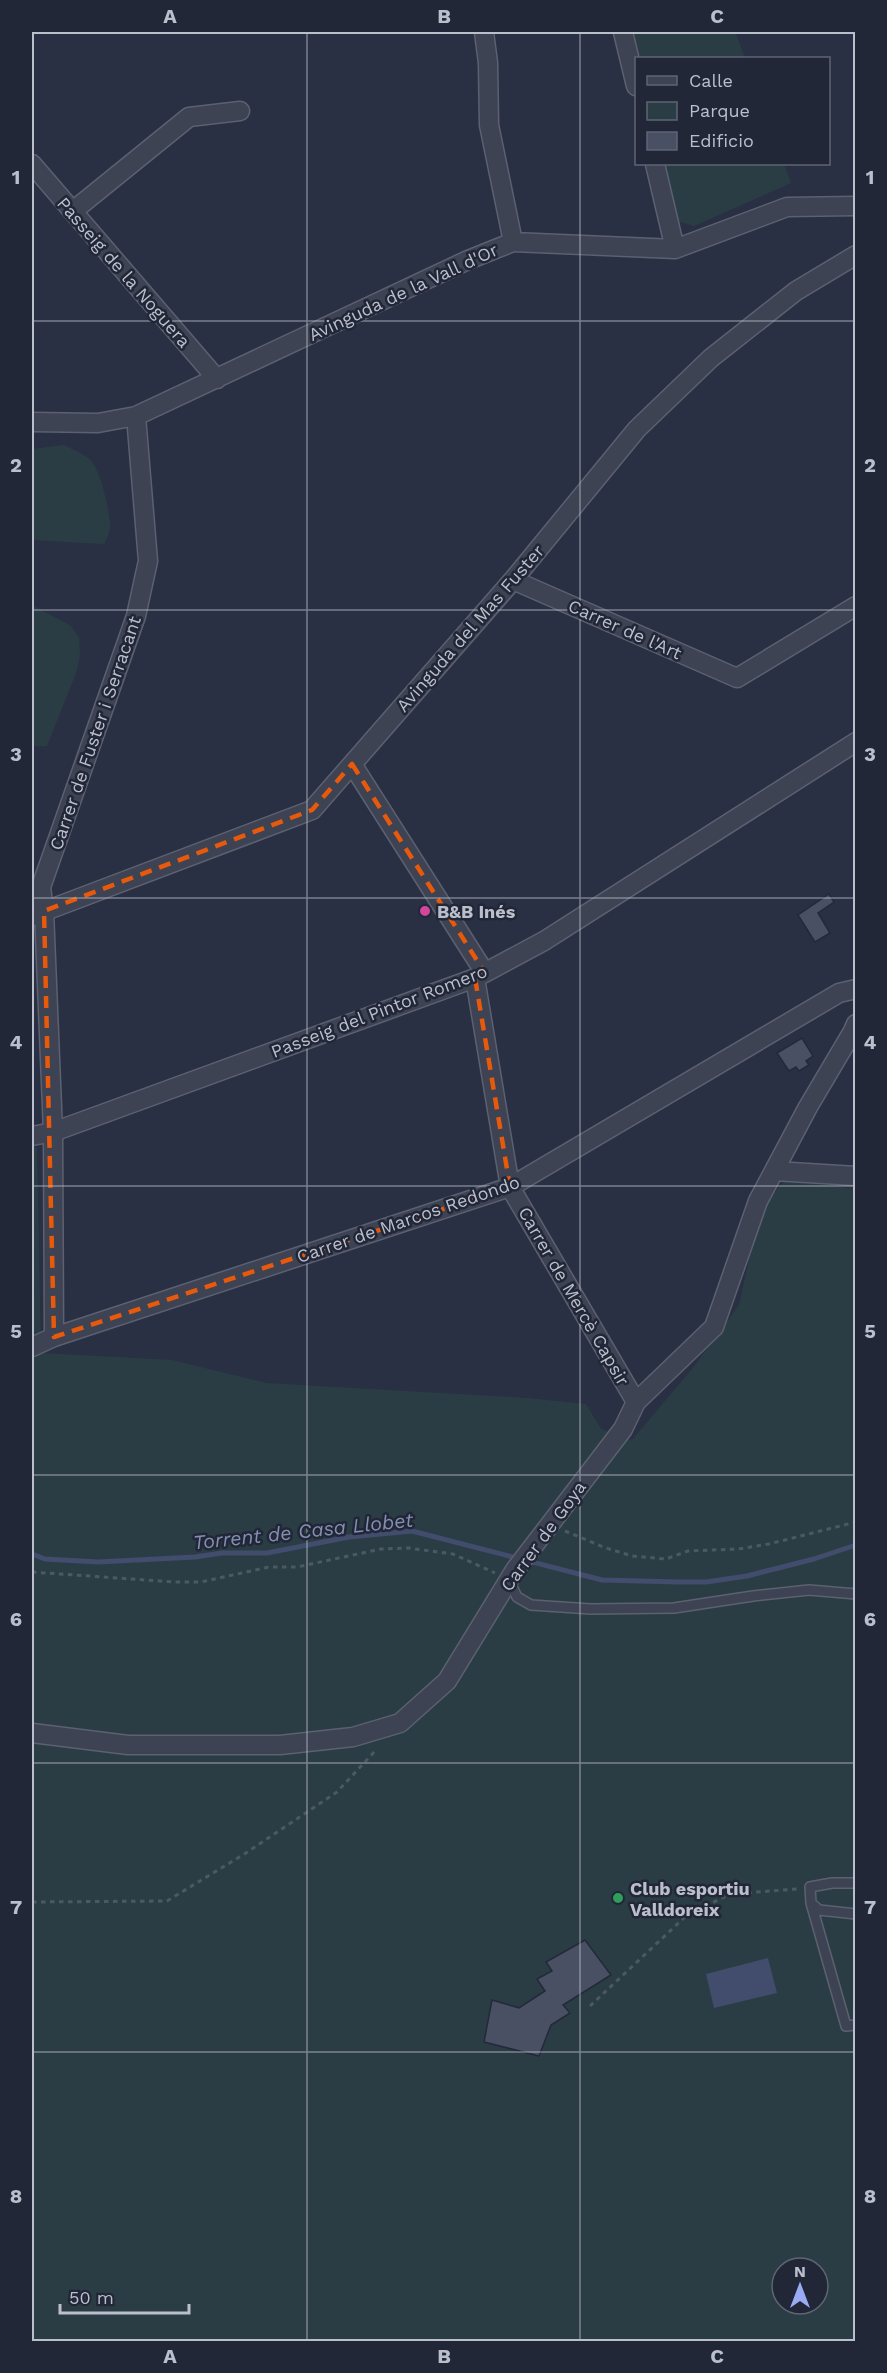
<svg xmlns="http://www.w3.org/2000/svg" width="887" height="2373" viewBox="0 0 887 2373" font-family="'Work Sans',sans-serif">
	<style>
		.green { fill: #2b3d44; fill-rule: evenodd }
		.water { fill: #424c6c }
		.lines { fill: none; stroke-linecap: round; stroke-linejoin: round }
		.stream { stroke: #424c6c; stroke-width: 5 }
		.building { fill: #495064; stroke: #24293a; stroke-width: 1.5 }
		.service-casing { stroke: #5c6070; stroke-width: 12 }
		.minor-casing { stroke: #5c6070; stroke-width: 21 }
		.path { stroke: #4a5a60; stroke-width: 3; stroke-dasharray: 4.5 4.5; stroke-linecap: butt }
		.service { stroke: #3d4352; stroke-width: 9 }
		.minor { stroke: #3d4352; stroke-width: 18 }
		.marked { fill: none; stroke: #e8590c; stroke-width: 4.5; stroke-dasharray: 12 8; stroke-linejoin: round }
		.grid { fill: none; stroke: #bbbfcc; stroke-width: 1.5; stroke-opacity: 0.55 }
		.hotel-dot { fill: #d1479c; stroke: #222738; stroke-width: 2 }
		.leisure-dot { fill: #2e9e5b; stroke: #222738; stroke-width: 2 }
		.labels { text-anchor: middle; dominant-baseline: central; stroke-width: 5; stroke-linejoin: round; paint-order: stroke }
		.street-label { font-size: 18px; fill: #bbbfcc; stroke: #222738 }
		.poi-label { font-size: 18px; font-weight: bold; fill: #bbbfcc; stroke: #222738; text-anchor: start }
		.water-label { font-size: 20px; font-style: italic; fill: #848fb1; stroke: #222738 }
		.neatline { fill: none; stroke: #bbbfcc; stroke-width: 2 }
		.grid-label { font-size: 20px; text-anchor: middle; font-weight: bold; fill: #bbbfcc }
	</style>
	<rect width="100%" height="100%" fill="#293043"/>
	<path class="green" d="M634,32H735L745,58H640Z
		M664,164H784L791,183L694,226L677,221Z
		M64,445C73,450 86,454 92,462C101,473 110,512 110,526C110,532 107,538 104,544L32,540V449Z
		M32,605L71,626L79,638L80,655L76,673L47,746H32Z
		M32,1147H37L41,1353L172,1360L266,1383L527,1398L586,1404L601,1429L632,1440L692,1369L739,1305L760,1211L785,1180L855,1189V2341L32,2342ZM782,2268H818V2304H782Z"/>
	<path class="water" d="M768,1958L777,1993L714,2008L706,1974Z"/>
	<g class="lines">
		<path class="stream" d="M32,1554L45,1559L98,1562L195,1557L222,1553H267L349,1537L412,1531L602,1580L678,1582H706L747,1576L814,1559L856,1545"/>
	</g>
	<path class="building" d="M829,894L834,902L818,913L830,933L815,942L798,915Z
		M802,1038L813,1056L806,1061L809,1065L799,1071L796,1067L789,1071L777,1053Z
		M585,1940L611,1975L563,2005L570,2013L551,2025L539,2056L484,2042L492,2000L519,2008L545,1991L537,1979L552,1971L546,1962Z"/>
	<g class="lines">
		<g class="service-casing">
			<path id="service" d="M509,1580L517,1597L531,1605L591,1609L674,1608L753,1596L809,1590L856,1594
				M856,1883H832L810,1887L811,1903L846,2026L856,2025
				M811,1903L819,1910L856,1914"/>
		</g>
		<g class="minor-casing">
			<path id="minor" d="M484,32L488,63L489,125L513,242
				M623,32L636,86
				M32,164L217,379
				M655,164L675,249
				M73,211L189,117L240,111
				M32,422L98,423L136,416L468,260L513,242L675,249L787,207L856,206
				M513,580L737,678L856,606
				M352,764L485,973
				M32,916L312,810L513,580L637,429L711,358L796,291L856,255
				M475,978L510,1187L636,1402
				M32,1136L53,1132L475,978L544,941L856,742
				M775,1171L856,1176
				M54,1337L53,1132L44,911L41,887L136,616L148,561L136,416
				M32,1347L54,1337L510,1187L839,993L856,989
				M32,1733L128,1745H280L353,1737L400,1723L447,1681L515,1570L623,1429L636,1402L714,1327L758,1201L808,1107L853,1031L856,1024"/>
		</g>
		<path class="path" d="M565,1531L603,1547L632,1556L666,1559L688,1551L738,1549L769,1544L856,1522
			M32,1572L174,1582H201L269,1567H297L381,1549L408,1548L453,1554L495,1573
			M32,1902L167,1901L246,1853L337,1792L377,1749
			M590,2006L686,1916L730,1894L797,1889"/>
		<use href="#service" class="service"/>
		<use href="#minor" class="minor"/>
	</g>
	<path class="marked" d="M352,764L485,973L475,978L510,1187L54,1337L44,911L312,810Z"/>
	<path class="grid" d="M307,32V2342M580,32V2342M32,321H856M32,610H856M32,898H856M32,1186H856M32,1475H856M32,1763H856M32,2052H856"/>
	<circle class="hotel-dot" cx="425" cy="911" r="6"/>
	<circle class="leisure-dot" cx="618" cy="1898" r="6"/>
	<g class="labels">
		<g class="street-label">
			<text transform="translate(124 272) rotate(49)">Passeig de la Noguera</text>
			<text transform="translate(403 292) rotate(-25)">Avinguda de la Vall d'Or</text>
			<text transform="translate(470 628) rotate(-49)">Avinguda del Mas Fuster</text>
			<text transform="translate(625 629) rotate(24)">Carrer de l'Art</text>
			<text transform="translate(95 733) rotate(-71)">Carrer de Fuster i Serracant</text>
			<text transform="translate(379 1011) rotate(-21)">Passeig del Pintor Romero</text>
			<text transform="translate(408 1219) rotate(-19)">Carrer de Marcos Redondo</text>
			<text transform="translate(574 1296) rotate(60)">Carrer de Mercè Capsir</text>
			<text transform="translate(543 1536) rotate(-54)">Carrer de Goya</text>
		</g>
		<g class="poi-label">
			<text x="437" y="911">B&amp;B Inés</text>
			<text x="630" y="1888">Club esportiu<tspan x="630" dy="21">Valldoreix</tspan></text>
		</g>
		<g class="water-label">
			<text transform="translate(303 1531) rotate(-6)">Torrent de Casa Llobet</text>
		</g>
	</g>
	<rect width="887" height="2373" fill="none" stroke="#222738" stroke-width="66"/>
	<rect x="635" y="57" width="195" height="108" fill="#222738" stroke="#5f6473" stroke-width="1.5"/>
	<rect x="647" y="76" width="30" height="9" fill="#3d4352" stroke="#5f6473" stroke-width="1.5"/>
	<text x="689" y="87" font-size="18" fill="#bbbfcc">Calle</text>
	<rect x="647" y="102" width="30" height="18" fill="#2b3d44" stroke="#5f6473" stroke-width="1.5"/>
	<text x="689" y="117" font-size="18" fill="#bbbfcc">Parque</text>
	<rect x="647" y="132" width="30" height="18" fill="#495064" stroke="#5f6473" stroke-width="1.5"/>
	<text x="689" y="147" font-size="18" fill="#bbbfcc">Edificio</text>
	<g transform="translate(800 2286)"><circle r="28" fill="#222738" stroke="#5f6473" stroke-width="1.5"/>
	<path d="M0-4.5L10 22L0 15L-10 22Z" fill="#99acf3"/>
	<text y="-9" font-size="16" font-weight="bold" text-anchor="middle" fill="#bbbfcc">N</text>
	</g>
	<path d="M60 2304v9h129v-9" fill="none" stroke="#bbbfcc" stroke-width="3"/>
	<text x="69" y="2304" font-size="18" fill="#bbbfcc" stroke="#222738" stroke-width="4.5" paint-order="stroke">50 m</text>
	<rect x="33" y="33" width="821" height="2307" class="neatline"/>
	<g class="grid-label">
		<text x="170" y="23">A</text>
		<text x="444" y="23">B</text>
		<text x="717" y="23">C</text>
		<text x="16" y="184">1</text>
		<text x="870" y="184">1</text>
		<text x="16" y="472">2</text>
		<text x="870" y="472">2</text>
		<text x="16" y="761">3</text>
		<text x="870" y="761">3</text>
		<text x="16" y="1049">4</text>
		<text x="870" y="1049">4</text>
		<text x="16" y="1338">5</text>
		<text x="870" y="1338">5</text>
		<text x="16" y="1626">6</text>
		<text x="870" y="1626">6</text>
		<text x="16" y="1914">7</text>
		<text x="870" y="1914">7</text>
		<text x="16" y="2203">8</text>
		<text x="870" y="2203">8</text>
		<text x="170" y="2363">A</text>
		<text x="444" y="2363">B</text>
		<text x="717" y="2363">C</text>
	</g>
</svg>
